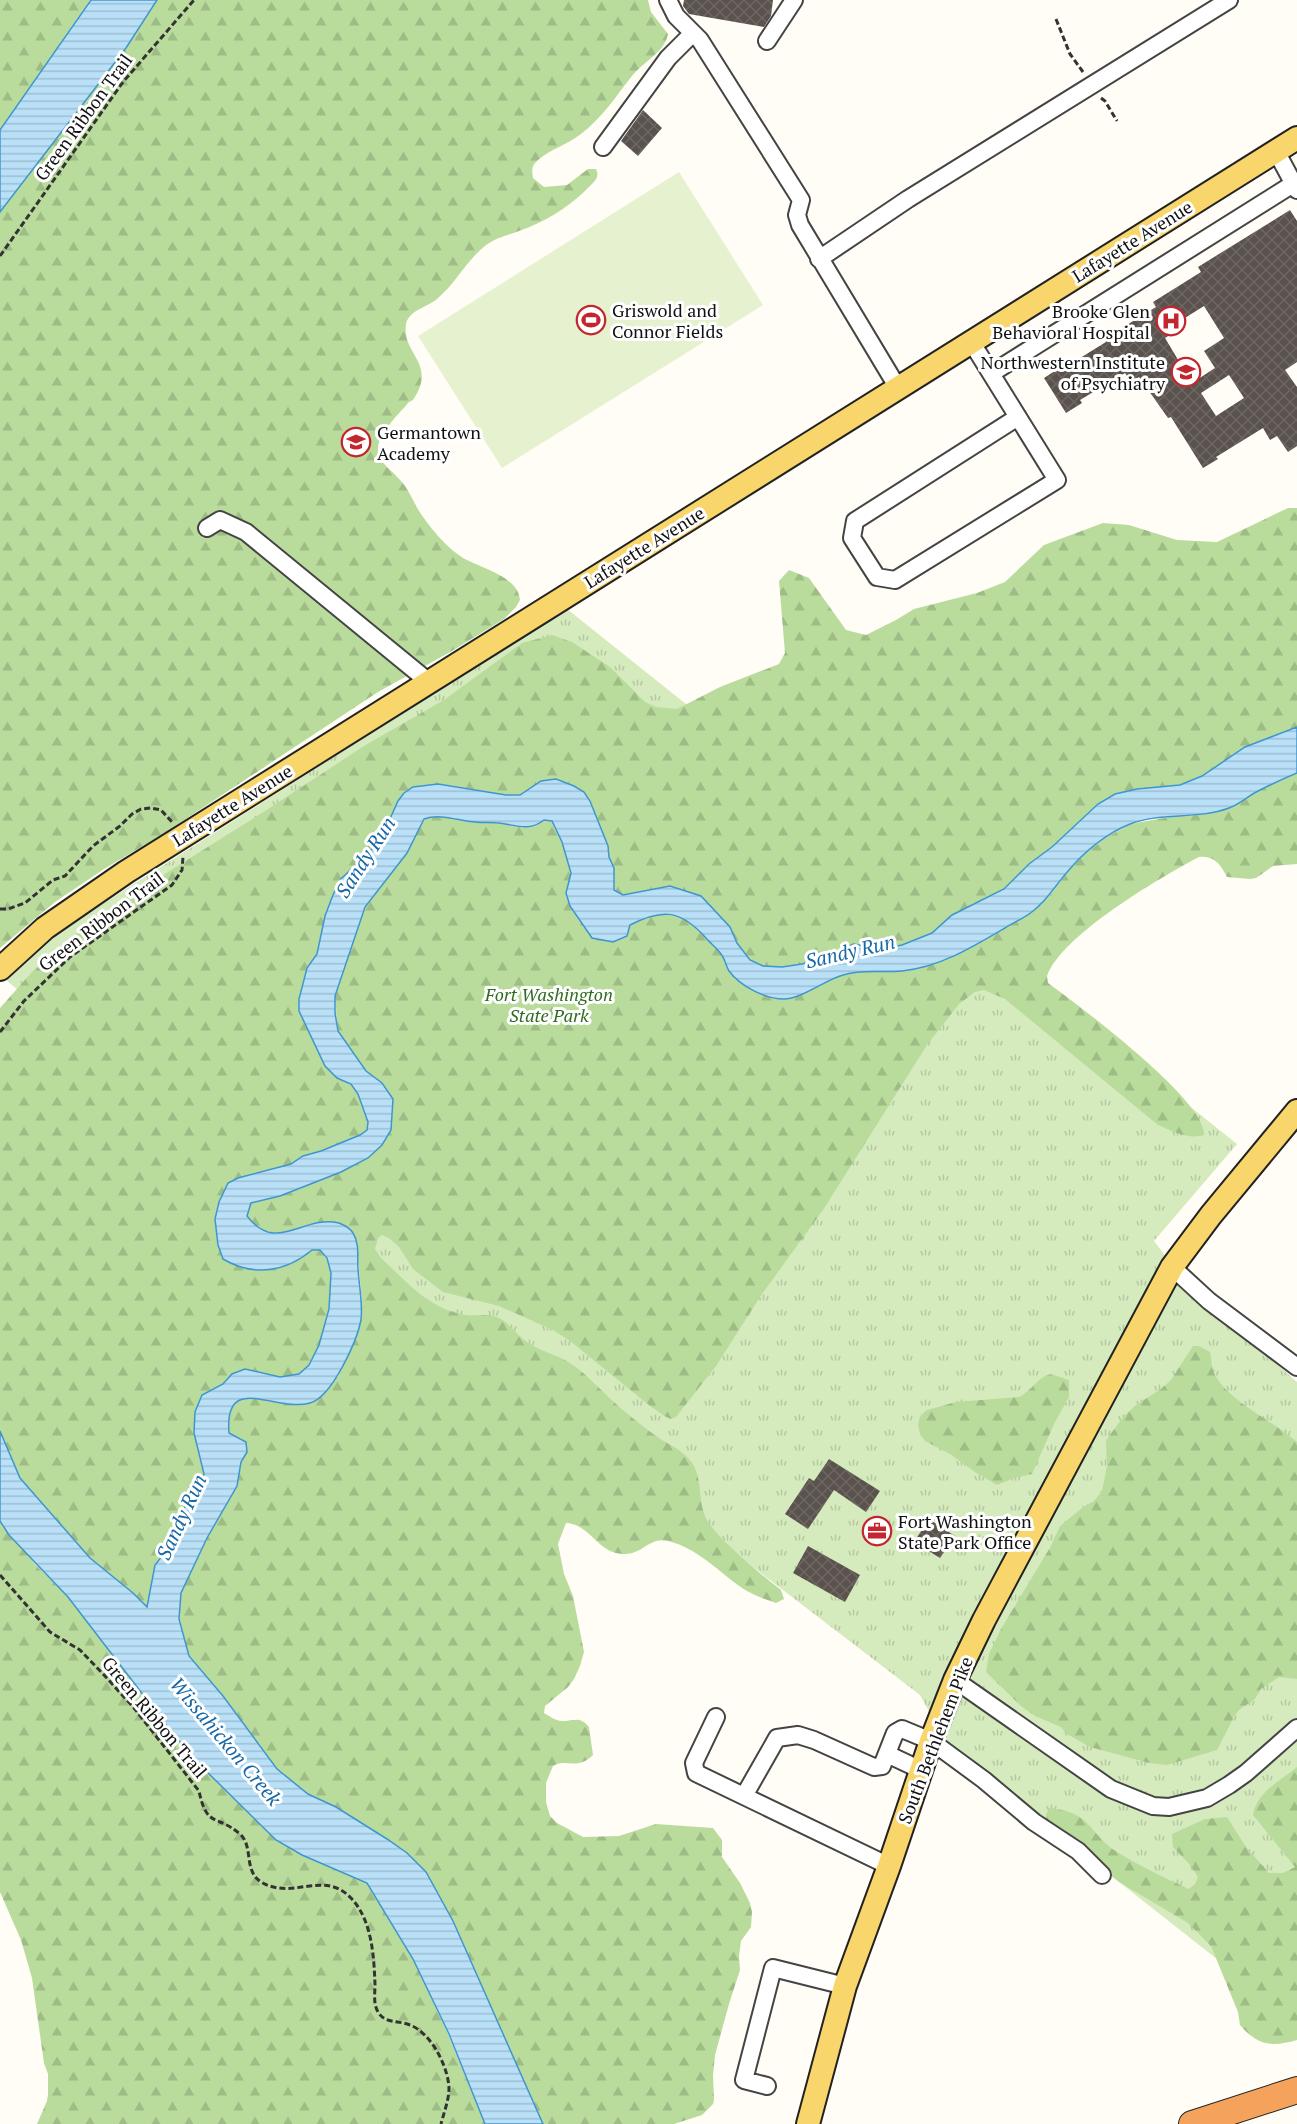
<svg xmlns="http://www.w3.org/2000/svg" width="1297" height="2124" viewBox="0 0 1297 2124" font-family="'PT Serif',serif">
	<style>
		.grass { fill: url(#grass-tufts) }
		.forest { fill: url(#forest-firs) }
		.pitch { fill: #e6f2cf }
		.water { fill: url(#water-rules); stroke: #3f96cf; stroke-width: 1.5 }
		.building { fill: url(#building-cross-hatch); fill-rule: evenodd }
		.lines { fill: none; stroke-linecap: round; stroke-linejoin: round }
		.minor-casing { stroke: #444; stroke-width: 20 }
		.major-casing { stroke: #222; stroke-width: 26 }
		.highway-casing { stroke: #222; stroke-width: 28 }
		.path { stroke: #333; stroke-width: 3; stroke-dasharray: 6 3; stroke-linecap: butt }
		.minor { stroke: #fff; stroke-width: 16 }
		.major { stroke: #f9d66b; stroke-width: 22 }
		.highway { stroke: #f5a25d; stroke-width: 26 }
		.labels { text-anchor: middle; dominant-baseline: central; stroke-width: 6; stroke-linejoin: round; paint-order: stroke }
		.street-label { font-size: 18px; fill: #111; stroke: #fff }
		.poi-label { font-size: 18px; fill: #111; stroke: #fff; text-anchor: start }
		.park-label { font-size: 18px; font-style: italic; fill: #2f6b1f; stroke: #fff }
		.water-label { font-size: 20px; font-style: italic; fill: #1768a6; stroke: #fff }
	</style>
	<defs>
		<pattern id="grass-tufts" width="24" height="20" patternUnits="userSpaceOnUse" patternTransform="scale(1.5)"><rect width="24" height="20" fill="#d5ebbd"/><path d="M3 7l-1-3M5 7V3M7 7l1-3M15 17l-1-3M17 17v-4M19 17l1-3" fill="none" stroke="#b6c8a1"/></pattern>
		<pattern id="forest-firs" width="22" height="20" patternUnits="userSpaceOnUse" patternTransform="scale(1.5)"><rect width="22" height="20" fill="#b9dc9c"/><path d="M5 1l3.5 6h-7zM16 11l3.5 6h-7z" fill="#9ebc85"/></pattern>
		<pattern id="water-rules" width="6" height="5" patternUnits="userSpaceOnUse" patternTransform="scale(1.5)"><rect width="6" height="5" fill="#b9e0f7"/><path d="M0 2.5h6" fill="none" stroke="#9ebfd3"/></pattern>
		<pattern id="building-cross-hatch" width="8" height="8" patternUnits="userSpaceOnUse" patternTransform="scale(1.5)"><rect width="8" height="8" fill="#5a524d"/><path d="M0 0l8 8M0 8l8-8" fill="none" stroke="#6d6662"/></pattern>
	</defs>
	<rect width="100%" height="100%" fill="#fffdf5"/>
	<path class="grass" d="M567,609L1237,1144L1154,1241L1185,1282L1297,1382V2027L1227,1967L949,1748L920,1695L432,1321L7,981L36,946Z"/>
	<path class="forest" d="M0,0H90L0,130Z
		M157,0H648L651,12L668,34C665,52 643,62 632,76C616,96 603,117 581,134C567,145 550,149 537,161C531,166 532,171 533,178L544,187L567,185L588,169H596C601,179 591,184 585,191C566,209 544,222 519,231C508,235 496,238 486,245C465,262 456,283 437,299C428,307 409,310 406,324C401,354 438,363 413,400L409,402C400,413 376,435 378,451C379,463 393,471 400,480C408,488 413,501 419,511C430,528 449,551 467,560C484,569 518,577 520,600L516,607L504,619L452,651L378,692L166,832L104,869L55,902L0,948V212L126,48Z
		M1288,508H1297V727L1245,747L1202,776L1180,785L1137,789L1115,794L1098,804L1052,847L1029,864L1004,889L952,915L932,933L902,945L884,949L853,944L841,951L802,964L782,967L763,966L750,960L737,943L730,927L701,896L670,886L623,895L614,890V868L609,857L608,846L590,801L541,781L520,795H506L450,785H424L413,787L404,793L398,801L384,832L373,848L341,879L333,895L325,916L317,954L307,968L311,1034L325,1066L337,1078L351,1084L358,1094L368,1123L367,1130L360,1135L321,1151L303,1156L291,1164L238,1178L219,1202L301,1259L312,1250H320C326,1257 331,1265 331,1275C333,1300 322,1359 300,1373C287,1382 248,1375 232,1374L223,1384L202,1395L198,1452L204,1474L199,1489L185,1507L174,1528L166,1551L155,1565L147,1608L133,1593L90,1558L20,1478L0,1431V1008L32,972L73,937L128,897L265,811L364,746L444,700L522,643L552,635L572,642L610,667L645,702L656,707L677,709L720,687L779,664L785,653L779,581L789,570L809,578L846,630L866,635L896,620L914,609L977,593L1005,582L1044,545L1103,523L1129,525L1177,540L1217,542Z
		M1297,773V864L1273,866L1256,878L1250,879L1227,877C1221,865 1214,855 1199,857C1159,878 1062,935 1047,976L1048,983C1078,1005 1207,1101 1204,1135C1188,1140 1172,1131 1158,1125L1005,999L984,990L975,992L959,1004L927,1045L823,1210L762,1294L716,1366L676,1417L671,1419L666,1417L650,1406L570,1341L553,1330L499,1306L443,1292L413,1269L399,1247L389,1238L382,1235L378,1238L375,1249L381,1258C405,1280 427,1307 461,1314C475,1318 488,1311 501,1319C511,1325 518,1336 528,1343C542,1352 559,1355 573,1365C591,1378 606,1396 623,1410C635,1420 647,1430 659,1438C668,1444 678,1448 686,1456C705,1473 696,1497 706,1518C714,1536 764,1577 781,1590L784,1599L776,1603C764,1599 753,1595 742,1588C718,1571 697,1548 668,1541C647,1536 642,1559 616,1553C596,1548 588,1524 566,1523L558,1544L564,1574L573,1596L584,1652L580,1666L574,1679L568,1687L545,1706L544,1713C549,1716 556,1721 562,1721C575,1722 578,1715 589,1727L593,1755C576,1771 567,1758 553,1766L546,1783V1802L550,1816L557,1823L583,1837L619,1836L656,1824L713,1828L722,1840V1857L740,1883L750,1903L752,1912L751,1927L741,1941L739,1956L740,1970L729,2004L715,2055L713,2075L714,2100L713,2104L702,2115L674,2124H543L453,1921L426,1872L387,1839L336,1807L308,1794L277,1769L223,1696L189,1656L179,1619L181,1593L207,1538L237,1486L241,1462L247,1452L241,1438L233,1437L229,1433L228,1420L231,1406L242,1398L254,1397L271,1402L338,1377C345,1357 356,1341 360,1320C365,1297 357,1272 358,1249L311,1224C286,1234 266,1240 247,1216L251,1203L280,1196L341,1172L392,1111L393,1099L382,1083L366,1071L338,1031L335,996L365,907L390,875L424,819C440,813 458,820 475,822C483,823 491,822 499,823C516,825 529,832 544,820L552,821L562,842L571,873L570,906L592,938L630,925L645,917L661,914L682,918L694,925L722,954L730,971L801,994L844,974L875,971H901L947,960L979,944L1032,912L1051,894L1068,871L1087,852L1107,837L1130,824L1175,816L1200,815L1229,808L1259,790Z
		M1193,1346H1199L1210,1352C1212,1358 1211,1365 1213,1371C1225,1400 1274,1421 1297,1442V1679L1279,1677L1261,1689L1255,1699L1239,1710L1234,1717L1217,1750L1167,1765L1149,1763L1090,1747L1067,1734L1061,1727L1035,1716L1021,1706L986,1672L989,1654L1001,1629L1051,1546L1060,1526L1082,1508L1094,1501L1102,1491L1107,1466L1106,1441L1109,1436L1124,1416L1136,1405L1161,1389L1171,1380Z
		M1051,1374L1069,1380V1397L1055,1422L1032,1474L1014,1478L997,1485L975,1472L950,1454L925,1441L920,1434L918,1425L920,1416L927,1410L956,1402L1019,1397C1033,1390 1036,1378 1051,1374Z
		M0,1521L35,1564L68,1597L174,1735L200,1765L276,1840L302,1855L367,1882L413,1959L448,2034L485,2124H37L47,2101L48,2094V2074L44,2063L32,1978L21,1940L0,1892Z
		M1297,1767V2040C1272,2047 1258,2046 1240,2025L1238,2012L1211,1946L1188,1923L1119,1882L1046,1822V1814L1050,1808C1090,1812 1088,1831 1114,1850C1135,1864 1167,1879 1189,1889L1195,1884L1198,1877L1191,1866L1173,1847L1172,1834L1205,1819L1227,1817L1246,1847L1269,1873H1283L1295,1867L1253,1815C1256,1793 1280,1781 1297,1767Z"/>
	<path class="pitch" d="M679,172L763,305L502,468L418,336Z"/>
	<path class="water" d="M91,0H157L126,48L0,212V130Z
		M1297,727V773C1285,778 1272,784 1260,790C1249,795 1240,804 1229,808C1197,820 1161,812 1130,824C1107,833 1084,852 1069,870C1056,884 1048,900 1033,911C1025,918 1014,922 1005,928C973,947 940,967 902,971C882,973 862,969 843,975C825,980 801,999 784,999C765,999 740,986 729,971C726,966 725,959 721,954C717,948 710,943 706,938C681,910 663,908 630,925L627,936L613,942L592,938L570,906L566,893L571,873L562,842L552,821L544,820C529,832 516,825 499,823C491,822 483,823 475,822C459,821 440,813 424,819L407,853L365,907L335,996V1013L338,1031L366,1071L382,1083L393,1099L391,1130L382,1145L368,1158L341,1172L280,1196L251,1203L247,1216C277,1255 303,1214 339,1223C344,1225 350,1228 353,1233C360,1244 357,1258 358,1269C359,1285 363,1304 361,1320C357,1341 332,1397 310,1403C276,1413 224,1371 229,1433L246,1442L247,1452L241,1462L237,1486L207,1538L181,1593L179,1619L189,1656L223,1696L277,1769L308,1794L336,1807L387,1839L407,1853L426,1872L453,1921L543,2124H485L449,2034L413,1959L367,1883L302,1855L276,1840L200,1765L174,1735L68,1597L9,1535L0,1521V1431L20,1478L90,1558L133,1593L147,1607L155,1565L166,1551L174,1528L185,1507L199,1489L204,1474L194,1433L195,1412L202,1395L223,1384L232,1374L245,1369L280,1377L299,1374L309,1365L319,1345L329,1309L331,1273L327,1258L320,1250H312C286,1272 253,1277 223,1259L218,1245L215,1219L219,1202L228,1183L238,1178L291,1164L303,1156L321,1151L360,1135L367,1130L368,1122L358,1094L351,1084L337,1078L325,1066L299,1011V999L307,968L317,954L325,916L333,895L341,879L373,848L384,832L398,801L404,793L413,787L438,784L506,795H520L541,781L556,779L574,786L584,792L590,801L608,846L609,857L614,868V890L623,895L670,886L701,896L730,927L737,943L750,960L763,966L782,967L802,964L841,951L853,944L884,949L902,945L932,933L952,915L1004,889L1029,864L1052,847L1098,804L1115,794L1137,789L1180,785L1202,776L1245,747Z"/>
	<path class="building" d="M684,0H773L771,16L764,27L689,14L683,6Z
		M643,110L662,128L638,156L621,141Z
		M1290,210L1297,221V362L1285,370L1297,387V446L1288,452L1277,436L1270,440L1263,428L1216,457L1218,459L1203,468L1171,417L1168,418L1139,377L1131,382L1125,373L1080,400L1082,403L1066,413L1044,378L1058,369L1059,371L1106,342L1104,339L1156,307L1153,302L1201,272L1198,267ZM1204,306L1224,338L1204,351L1215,368L1192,383L1165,338L1176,331L1172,326ZM1229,375L1244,398L1216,416L1201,393Z
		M829,1459L880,1491L866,1512L834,1490L808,1529L785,1514L809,1478L814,1481Z
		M929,1519L955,1536L940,1558L914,1542Z
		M808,1546L860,1575L845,1602L793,1573Z"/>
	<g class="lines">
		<g class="minor-casing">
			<path id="minor" d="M668,0L676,16L700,40L801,200L797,215L800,225L898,388
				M767,41L794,0
				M603,147L668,58L693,33
				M1276,151L1297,190
				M819,259L908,199L1229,0
				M972,343L1057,480L895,580L877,577L852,538L855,521L1018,417
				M992,373L1293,184
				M207,528L220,520L246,532L429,682
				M1172,1267L1209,1301L1297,1367
				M955,1680L1111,1789L1153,1806L1169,1807L1207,1798L1229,1785L1246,1773L1297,1728
				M716,1717L694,1763L696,1773L889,1866
				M887,1754L921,1770
				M744,1796L777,1738L798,1735L814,1740L874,1767L882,1766L895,1733L902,1729L931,1741L984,1780L1034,1822L1078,1851L1102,1875
				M767,2086L744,2080L773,1968L845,1986"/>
		</g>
		<g class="major-casing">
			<path id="major" d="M0,969L45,928L126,872L1297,138
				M808,2124L845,1986L889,1866L931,1741L955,1680L984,1620L1172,1267L1211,1215L1297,1111"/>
		</g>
		<g class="highway-casing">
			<path id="highway" d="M1192,2124L1297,2090"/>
		</g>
		<path class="path" d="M1056,19L1070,54L1083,72
			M1101,98L1105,101L1117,121
			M0,256L123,82L194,0
			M0,909H8L25,903L53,880L65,876L93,846L120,826L132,814L141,809L151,808L161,810L172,822
			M0,1032L24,1001L70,957L172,885L182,870L183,857
			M0,1575L50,1632L80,1650L104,1675L134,1708L199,1791C207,1829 217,1814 240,1834C254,1847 243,1870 261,1882C293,1901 323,1869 351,1898C372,1920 374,1956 375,1985C375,1994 373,2003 378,2012C385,2024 398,2020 410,2025C431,2033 448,2066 449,2088C449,2100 444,2112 441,2124"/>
		<use href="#minor" class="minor"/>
		<use href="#major" class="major"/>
		<use href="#highway" class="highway"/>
	</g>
	<defs>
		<g id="stadium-ring" transform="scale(1.5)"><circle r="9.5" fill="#fff" stroke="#c4262e" stroke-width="1.5"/><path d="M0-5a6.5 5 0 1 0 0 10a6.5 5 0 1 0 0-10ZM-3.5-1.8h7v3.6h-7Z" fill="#c4262e"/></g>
		<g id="hospital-ring" transform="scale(1.5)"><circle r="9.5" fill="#fff" stroke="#c4262e" stroke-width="1.5"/><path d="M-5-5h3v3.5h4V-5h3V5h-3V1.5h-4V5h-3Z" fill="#c4262e"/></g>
		<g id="school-ring" transform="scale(1.5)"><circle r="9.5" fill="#fff" stroke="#c4262e" stroke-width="1.5"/><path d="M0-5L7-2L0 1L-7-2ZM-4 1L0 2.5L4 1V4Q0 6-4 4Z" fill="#c4262e"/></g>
		<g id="office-ring" transform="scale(1.5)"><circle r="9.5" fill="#fff" stroke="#c4262e" stroke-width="1.5"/><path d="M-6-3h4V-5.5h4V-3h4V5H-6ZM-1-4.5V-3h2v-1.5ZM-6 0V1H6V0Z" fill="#c4262e"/></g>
	</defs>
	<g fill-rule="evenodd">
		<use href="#stadium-ring" x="591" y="320"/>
		<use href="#hospital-ring" x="1171" y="321"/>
		<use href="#school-ring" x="1186" y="372"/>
		<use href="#school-ring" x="356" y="442"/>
		<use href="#office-ring" x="877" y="1531"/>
	</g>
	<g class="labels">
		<g class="street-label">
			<text transform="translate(83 117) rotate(-54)">Green Ribbon Trail</text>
			<text transform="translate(1132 241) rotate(-32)">Lafayette Avenue</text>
			<text transform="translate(644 547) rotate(-32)">Lafayette Avenue</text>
			<text transform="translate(232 805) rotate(-32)">Lafayette Avenue</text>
			<text transform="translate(101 921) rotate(-37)">Green Ribbon Trail</text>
			<text transform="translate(155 1717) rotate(50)">Green Ribbon Trail</text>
			<text transform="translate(935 1740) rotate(-69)">South Bethlehem Pike</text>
		</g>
		<g class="poi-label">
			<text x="612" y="310">Griswold and<tspan x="612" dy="21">Connor Fields</tspan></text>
			<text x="1150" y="311" text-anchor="end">Brooke Glen<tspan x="1150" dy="21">Behavioral Hospital</tspan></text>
			<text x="1165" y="362" text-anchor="end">Northwestern Institute<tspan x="1165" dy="21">of Psychiatry</tspan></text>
			<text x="377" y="432">Germantown<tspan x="377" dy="21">Academy</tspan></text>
			<text x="898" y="1521">Fort Washington<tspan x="898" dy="21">State Park Office</tspan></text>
		</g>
		<g class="park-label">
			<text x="549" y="994">Fort Washington<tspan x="549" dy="21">State Park</tspan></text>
		</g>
		<g class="water-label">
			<text transform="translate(365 857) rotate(-57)">Sandy Run</text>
			<text transform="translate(850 951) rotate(-13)">Sandy Run</text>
			<text transform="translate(181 1517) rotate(-65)">Sandy Run</text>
			<text transform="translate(226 1741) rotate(50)">Wissahickon Creek</text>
		</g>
	</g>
</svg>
